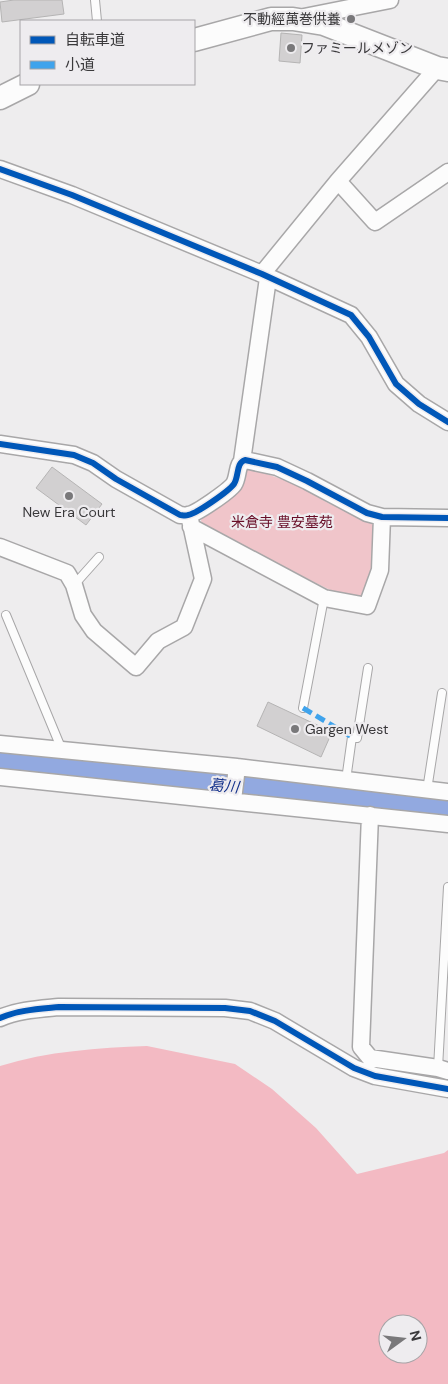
<svg xmlns="http://www.w3.org/2000/svg" width="448" height="1384" viewBox="0 0 448 1384" font-family="'DM Sans','Noto Sans JP',sans-serif">
	<style>
		.green { fill: #f0c5ca }
		.forest { fill: #f3bac3; fill-rule: evenodd }
		.lines { fill: none; stroke-linecap: round; stroke-linejoin: round }
		.river { stroke: #92a9e0; stroke-width: 31 }
		.building { fill: #d2d0d1; stroke: #b5b4b4 }
		.lane-casing { stroke: #a8a7a8; stroke-width: 10 }
		.street-casing { stroke: #a8a7a8; stroke-width: 19 }
		.secondary-casing { stroke: #a8a7a8; stroke-width: 25 }
		.lane { stroke: #fcfcfc; stroke-width: 8 }
		.street { stroke: #fcfcfc; stroke-width: 16 }
		.secondary { stroke: #fcfcfc; stroke-width: 22 }
		.quiet { stroke: #3fa3ec; stroke-width: 5; stroke-dasharray: 10 5; stroke-linecap: butt }
		.cycleway-casing { stroke: #eeecef; stroke-width: 9 }
		.cycleway { stroke: #0057b8; stroke-width: 6 }
		.poi-dot { fill: #79787a; stroke: #eeecef; stroke-width: 2 }
		.labels { text-anchor: middle; dominant-baseline: central; stroke-width: 4.5; stroke-linejoin: round; paint-order: stroke }
		.poi-label { font-size: 14px; fill: #3a393b; stroke: #eeecef; text-anchor: start }
		.park-label { font-size: 14px; fill: #670c26; stroke: #eeecef }
		.water-label { font-size: 15px; font-style: italic; fill: #13318b; stroke: #eeecef }
	</style>
	<rect width="100%" height="100%" fill="#eeedee"/>
	<path class="green" d="M250,468L301,486L328,503L370,521L377,531L374,567L364,596L357,600L328,589L204,527L201,521L202,515L240,490L245,470Z"/>
	<path class="forest" d="M147,1046L235,1064L272,1089L316,1128L357,1174L444,1153L448,1150V1384H0V1066C48,1051 98,1048 147,1046ZM388,1324H418V1354H388Z"/>
	<g class="lines">
		<path class="river" d="M0,763L99,771L448,808"/>
	</g>
	<path class="building" d="M14,0H62L64,14L2,22L0,2Z
		M281,33L302,35L300,63L279,61Z
		M52,467L102,504L86,525L36,488Z
		M268,702L332,732L321,757L257,726Z"/>
	<g class="lines">
		<g class="lane-casing">
			<path id="lane" d="M95,0L97,21
				M74,585L99,557
				M6,615L62,750
				M303,708L324,598
				M346,780L352,737L357,738L368,668
				M427,790L442,693
				M438,1068L448,887"/>
		</g>
		<g class="street-casing">
			<path id="street" d="M304,17L390,0
				M0,169L72,195L262,274L351,315L369,337L396,384L419,404L448,422
				M338,181L375,222L448,172
				M262,274L338,181L437,68
				M0,444L74,455L93,463L116,479L180,515C182,515 185,516 188,515C196,514 229,491 234,484C239,476 236,463 245,460L277,467L307,481L367,513L382,517L448,518
				M242,461L268,278
				M191,527L324,598L367,606L380,570L382,517
				M0,547L67,573L74,585L83,615L94,631L136,667L158,641L184,627L203,579L189,515
				M0,744L237,767L448,792
				M0,777L448,824
				M233,800L237,767
				M370,815L361,1047L370,1058L438,1068L448,1071
				M0,1018C18,1010 39,1009 59,1007L225,1008L250,1011L275,1021L354,1068L375,1076L448,1089"/>
		</g>
		<g class="secondary-casing">
			<path id="secondary" d="M194,40L271,19H293L324,24L437,68L448,70
				M0,98L28,84"/>
		</g>
		<use href="#lane" class="lane"/>
		<use href="#street" class="street"/>
		<use href="#secondary" class="secondary"/>
		<path class="quiet" d="M303,708L352,737"/>
		<g class="cycleway-casing">
			<path id="cycleway" d="M0,169L72,195L262,274L351,315L369,337L396,384L419,404L448,422
				M0,444L74,455L93,463L116,479L180,515C182,515 185,516 188,515C196,514 229,491 234,484C239,476 236,463 245,460L277,467L307,481L367,513L382,517L448,518
				M0,1018C18,1010 39,1009 59,1007L225,1008L250,1011L275,1021L354,1068L375,1076L448,1089"/>
		</g>
		<use href="#cycleway" class="cycleway"/>
	</g>
	<g class="poi-dot">
		<circle cx="351" cy="19" r="5"/>
		<circle cx="291" cy="48" r="5"/>
		<circle cx="69" cy="496" r="5"/>
		<circle cx="295" cy="729" r="5"/>
	</g>
	<g class="labels">
		<g class="poi-label">
			<text x="341" y="19" text-anchor="end">不動經萬巻供養</text>
			<text x="301" y="48">ファミールメゾン</text>
			<text x="69" y="512" text-anchor="middle">New Era Court</text>
			<text x="305" y="729">Gargen West</text>
		</g>
		<g class="park-label">
			<text x="282" y="522">米倉寺 豊安墓苑</text>
		</g>
		<g class="water-label">
			<text transform="translate(224 786) rotate(6)">葛川</text>
		</g>
	</g>
	<rect x="20" y="20" width="175" height="65" fill="#eeecef" stroke="#a6a4a7"/>
	<rect x="30" y="36" width="25" height="8" fill="#0057b8" stroke="#a6a4a7"/>
	<text x="65" y="45" font-size="15" fill="#3a393b">自転車道</text>
	<rect x="30" y="61" width="25" height="8" fill="#3fa3ec" stroke="#a6a4a7"/>
	<text x="65" y="70" font-size="15" fill="#3a393b">小道</text>
	<g transform="translate(403 1339) rotate(75)"><circle r="24" fill="#eeecef" stroke="#a6a4a7"/>
	<path d="M0-4L9 19L0 12L-9 19Z" fill="#79787a"/>
	<text y="-8" font-size="14" font-weight="bold" text-anchor="middle" fill="#3a393b">N</text>
	</g>
</svg>
